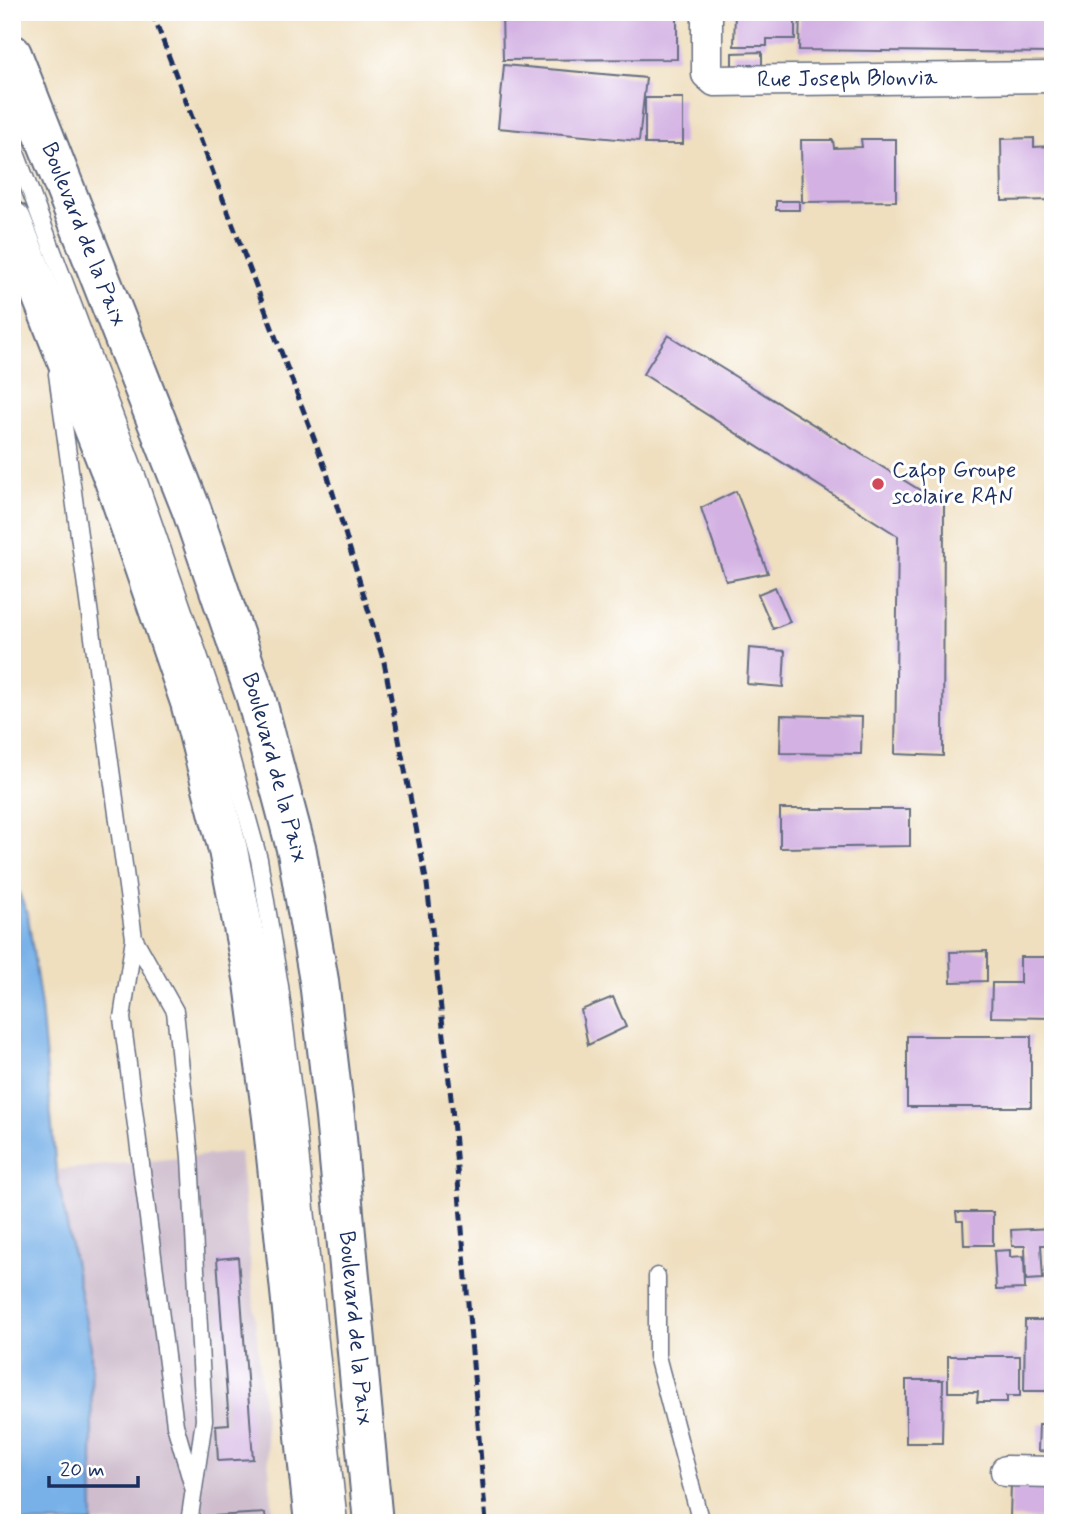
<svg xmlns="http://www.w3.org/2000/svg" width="1065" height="1535" viewBox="0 0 1065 1535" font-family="Mynerve,sans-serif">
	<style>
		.industrial { fill: #cfbdce }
		.water { fill: #78b1e8; stroke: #4a70a3; stroke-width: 2 }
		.building { fill: #d3b1e3 }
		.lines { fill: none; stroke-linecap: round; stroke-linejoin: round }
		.lane-casing { stroke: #656d80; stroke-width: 19 }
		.street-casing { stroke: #656d80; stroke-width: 33 }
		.primary-casing { stroke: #656d80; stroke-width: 42 }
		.lane { stroke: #fff; stroke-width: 16 }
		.street { stroke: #fff; stroke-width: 30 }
		.primary { stroke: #fff; stroke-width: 38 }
		.rail { stroke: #1b2f5e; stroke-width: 5; stroke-dasharray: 10 5; stroke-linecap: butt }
		.poi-dot { fill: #d1495b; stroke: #fff; stroke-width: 2.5 }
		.labels { text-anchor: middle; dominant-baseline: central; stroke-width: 6; stroke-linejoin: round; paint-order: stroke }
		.street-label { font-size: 23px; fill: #1b2f5e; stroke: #fff }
		.poi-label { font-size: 23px; fill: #1b2f5e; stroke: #fff; text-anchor: start }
	</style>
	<rect width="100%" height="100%" fill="#fff"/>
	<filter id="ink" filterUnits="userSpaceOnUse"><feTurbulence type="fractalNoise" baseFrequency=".0143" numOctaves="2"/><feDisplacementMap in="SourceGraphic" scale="14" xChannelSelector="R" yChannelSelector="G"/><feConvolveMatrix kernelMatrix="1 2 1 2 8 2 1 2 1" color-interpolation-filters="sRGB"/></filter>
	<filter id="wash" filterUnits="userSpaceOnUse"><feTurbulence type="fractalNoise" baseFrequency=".00686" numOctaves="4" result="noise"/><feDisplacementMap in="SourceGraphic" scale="28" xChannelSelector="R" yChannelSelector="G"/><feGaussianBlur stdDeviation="1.57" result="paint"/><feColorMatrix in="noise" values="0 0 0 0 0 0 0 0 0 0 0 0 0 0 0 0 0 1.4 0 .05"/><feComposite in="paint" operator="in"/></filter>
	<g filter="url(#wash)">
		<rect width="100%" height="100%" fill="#efdfbf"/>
		<path class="industrial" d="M240,1152L274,1523H93L91,1347L56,1170Z"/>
		<path class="water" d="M12,875L28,916L41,1007L56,1170L91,1347L93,1523H12Z"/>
		<g id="blocks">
			<path class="building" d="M502,12H677V59L503,60Z
				M735,12H795V39H767V46H734Z
				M800,12H1053V53L799,50Z
				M762,52V67H732V53Z
				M504,65L646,78L639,141L498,128Z
				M645,98H683V144H645Z
				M1034,138V147L1053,146V200L1002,201L1001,139Z
				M861,139H896V201L802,202L801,140H833L834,148L862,147Z
				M776,201H799V210H776Z
				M668,335L944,505L943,756L895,754L898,536L643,374Z
				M736,491L768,573L726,581L701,508Z
				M775,587L790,622L773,629L758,594Z
				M749,648L785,651L783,687L747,684Z
				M781,715L862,717L861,754L780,753Z
				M780,809H910V846L780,848Z
				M987,951V981L951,982L950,952Z
				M1020,957H1053V1018L991,1017L992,983H1020Z
				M613,997L626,1027L588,1045L581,1010Z
				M907,1036H1031V1107H907Z
				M956,1212H993V1245H964L963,1221H957Z
				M1053,1228V1245H1041L1043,1279L1026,1280L1025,1246H1012L1011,1230Z
				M1047,1247H1053V1265H1048Z
				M1010,1250V1257L1024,1256L1025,1289L996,1290L994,1251Z
				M238,1257L253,1459L218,1461L216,1425L229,1424L217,1259Z
				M1025,1320H1053V1391H1024Z
				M948,1356H1020V1396H1007V1402H977L978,1392H948Z
				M906,1380H943L942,1443H906Z
				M1039,1424H1053V1452L1038,1451Z
				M1011,1482L1053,1484L1052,1519L1010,1518Z
				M265,1513L266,1523H216L215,1516Z"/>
		</g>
	</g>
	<g filter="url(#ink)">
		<use href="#blocks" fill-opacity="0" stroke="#656d80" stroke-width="2"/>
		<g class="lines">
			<g class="lane-casing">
				<path id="lane" d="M12,142L138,478L216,704L259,859L280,986L297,1123L339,1523
					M57,374L134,938L122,1018L175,1425L193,1487
					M134,938L175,1011L190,1157L204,1420L189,1523
					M657,1276V1356L701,1523"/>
			</g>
			<g class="street-casing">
				<g id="street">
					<path id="s1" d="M707,12V74L715,81L1053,77"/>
					<path d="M1006,1471L1053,1472"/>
				</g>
			</g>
			<g class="primary-casing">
				<g id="primary">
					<path id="s2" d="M12,54L192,511L256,698L297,852L319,981L335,1117L373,1523"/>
					<path d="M12,221L114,480L190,702L228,850L254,983L272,1117L314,1523"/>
				</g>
			</g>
			<use href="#lane" class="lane"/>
			<use href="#street" class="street"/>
			<use href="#primary" class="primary"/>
			<path class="rail" d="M152,12L326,470L384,662L427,884L452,1107L486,1523"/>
		</g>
	</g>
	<circle class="poi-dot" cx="878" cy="484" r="7"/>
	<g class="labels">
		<g class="street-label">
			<text stroke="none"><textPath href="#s1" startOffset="205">Rue Joseph Blonvia</textPath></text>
			<text stroke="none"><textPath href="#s2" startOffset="194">Boulevard de la Paix</textPath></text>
			<text stroke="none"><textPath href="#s2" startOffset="761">Boulevard de la Paix</textPath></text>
			<text stroke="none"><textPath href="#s2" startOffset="1328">Boulevard de la Paix</textPath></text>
		</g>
		<g class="poi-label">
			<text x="892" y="471">Cafop Groupe<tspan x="892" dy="26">scolaire RAN</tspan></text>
		</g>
	</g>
	<rect width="1065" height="1535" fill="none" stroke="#fff" stroke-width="42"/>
	<path d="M49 1476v10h89v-10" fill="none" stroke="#1b2f5e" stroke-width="3.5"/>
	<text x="60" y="1476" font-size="21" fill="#1b2f5e" stroke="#ffffff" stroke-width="5" paint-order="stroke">20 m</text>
</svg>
